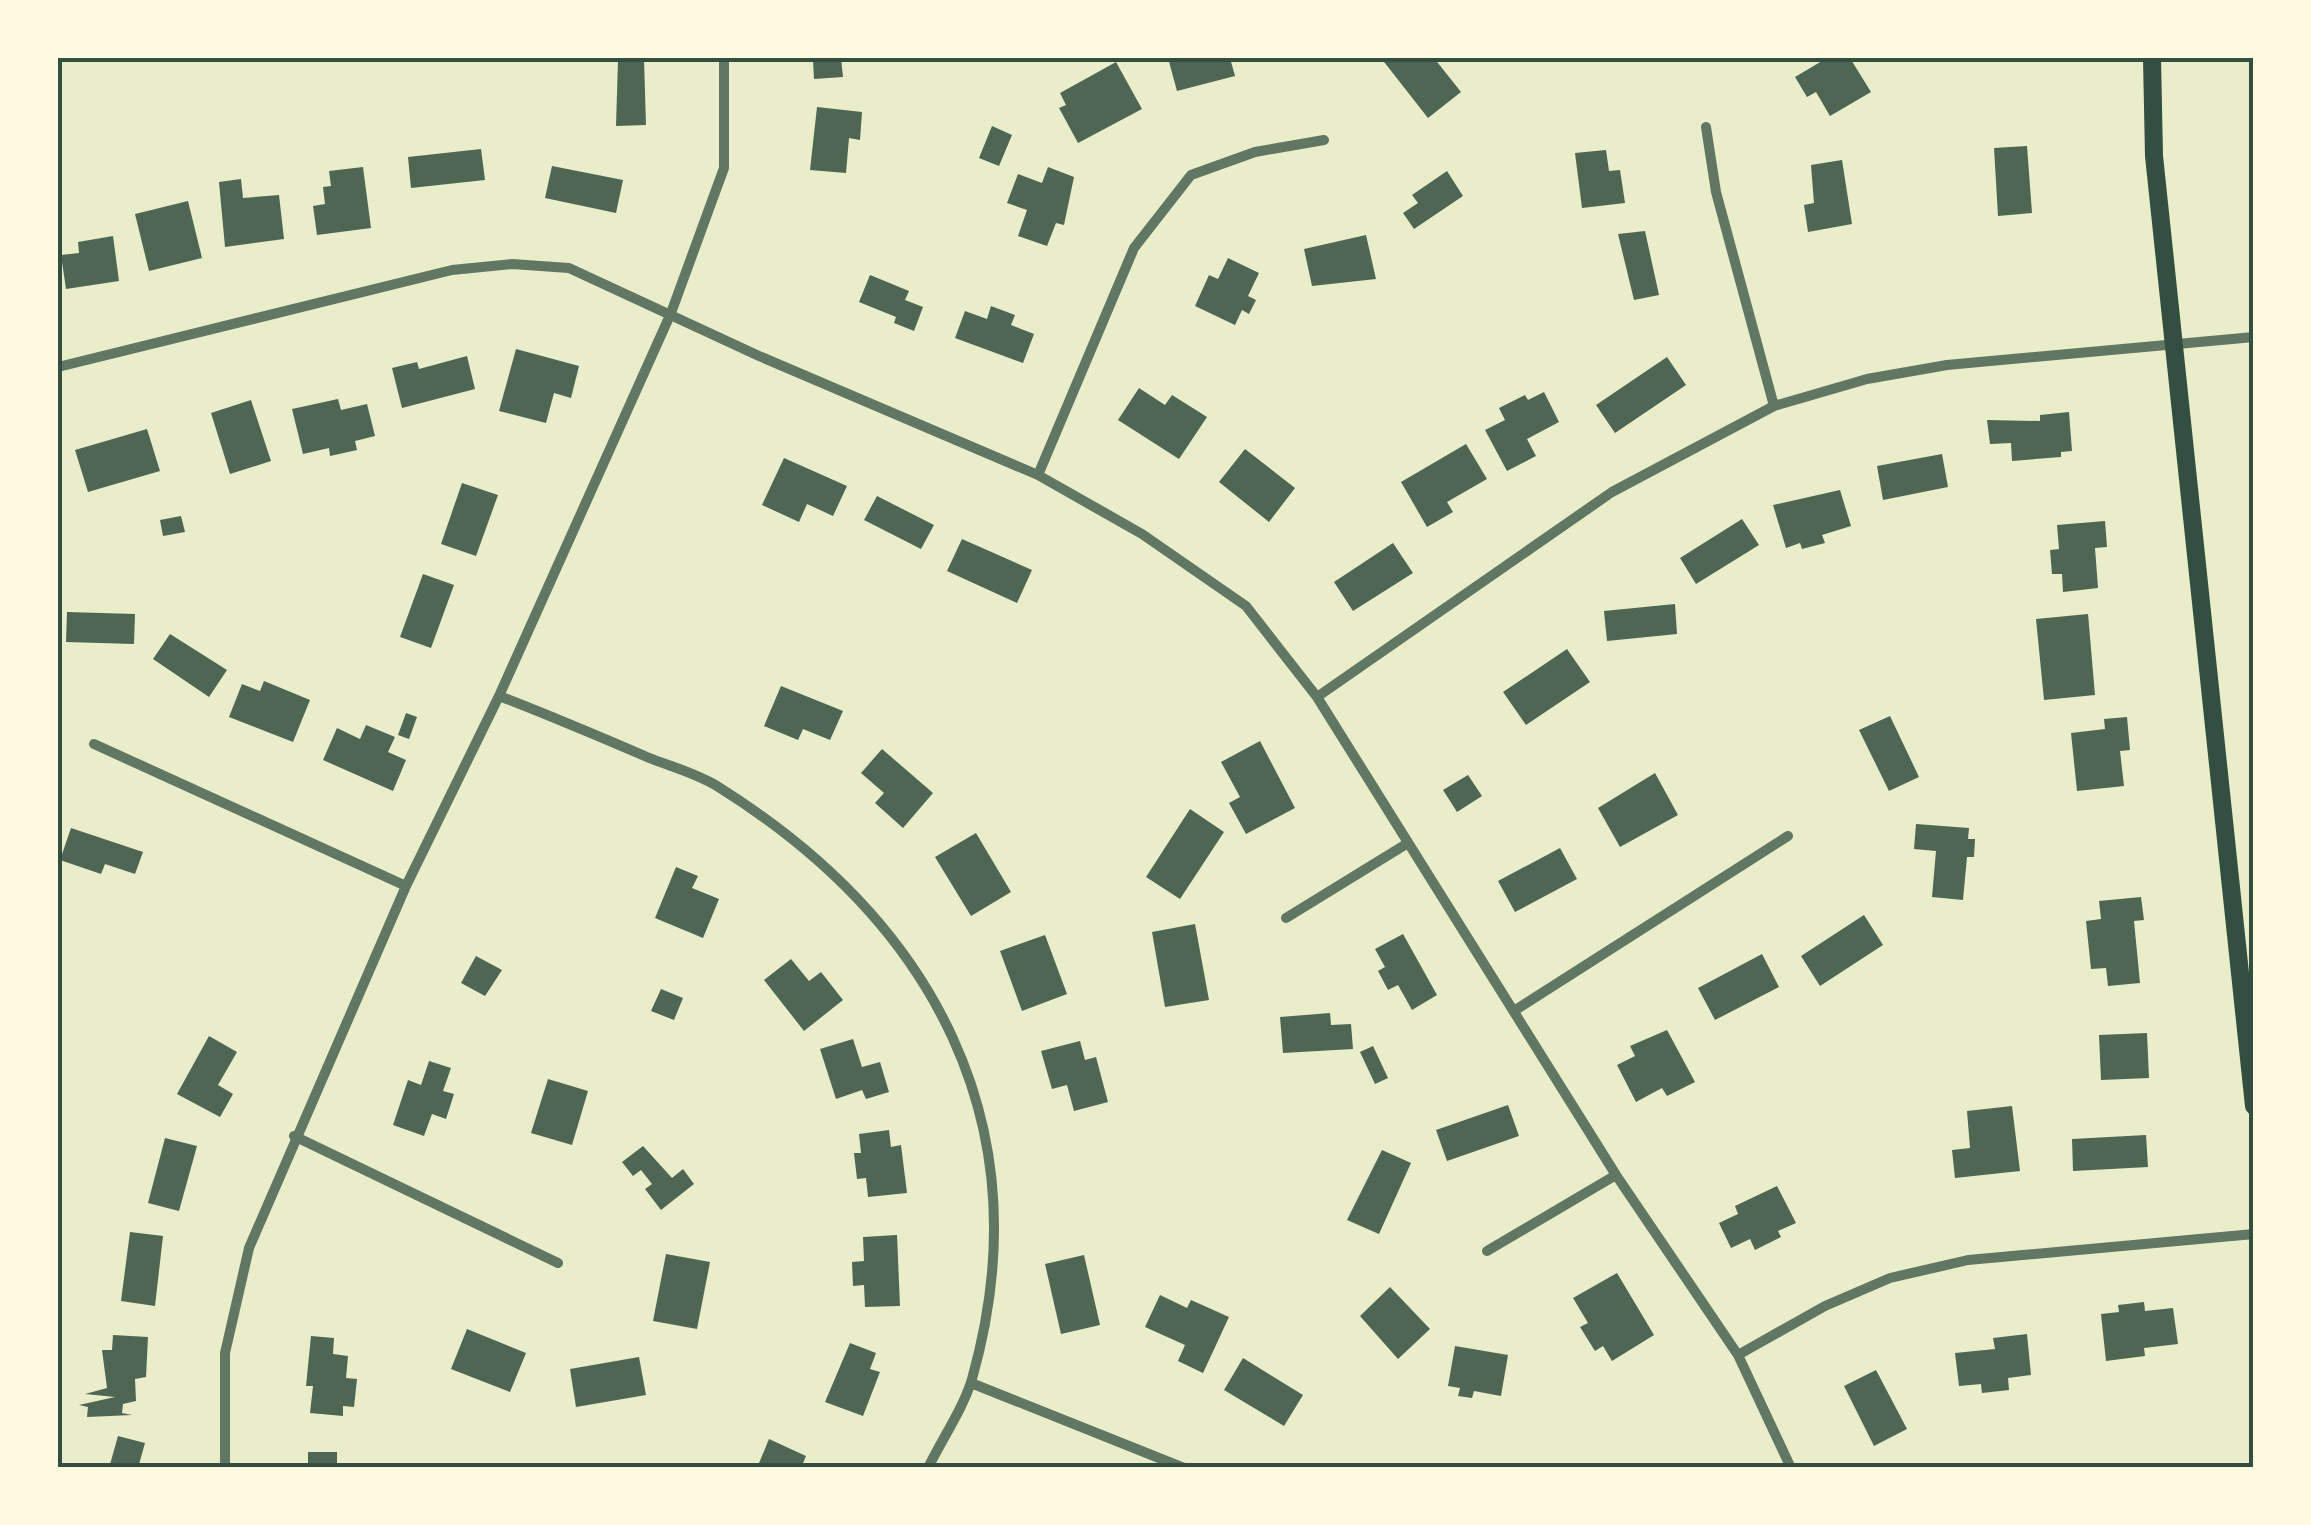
<svg xmlns="http://www.w3.org/2000/svg" width="2311" height="1525" viewBox="0 0 2311 1525" font-family="'Source Sans 3',sans-serif">
	<style>
		.building { fill: #4f6655 }
		.lines { fill: none; stroke-linecap: round; stroke-linejoin: round }
		.minor { stroke: #617663; stroke-width: 10 }
		.secondary { stroke: #344e41; stroke-width: 18 }
		.neatline { fill: none; stroke: #344e41; stroke-width: 4 }
	</style>
	<rect width="100%" height="100%" fill="#e9edc9"/>
	<path class="building" d="M818,58H841L843,77L814,79L813,60Z
		M1168,58H1230L1235,76L1177,91Z
		M1381,58H1434L1461,92L1428,118Z
		M1827,58H1850L1871,92L1830,116L1816,92L1807,97L1795,77Z
		M644,59L646,125L616,126L618,60Z
		M1116,62L1142,109L1078,143L1059,108L1066,105L1060,93Z
		M817,107L862,112L860,140L849,138L846,173L810,170Z
		M992,126L1012,135L999,166L979,158Z
		M2027,146L2032,213L1998,216L1994,148Z
		M481,149L485,180L411,188L408,157Z
		M1606,150L1609,171L1620,170L1625,203L1582,208L1575,153Z
		M1842,160L1852,224L1808,232L1804,205L1814,203L1811,165Z
		M552,166L623,180L616,213L545,198Z
		M363,167L371,228L317,235L313,206L325,204L323,187L331,186L329,171Z
		M1048,167L1074,177L1064,225L1056,223L1047,246L1018,236L1027,210L1007,203L1018,174L1042,183Z
		M1447,171L1463,196L1414,229L1403,213L1418,203L1412,195Z
		M241,179L243,198L279,195L284,239L225,247L219,182Z
		M188,201L202,258L149,271L135,214Z
		M1645,231L1659,295L1634,300L1618,234Z
		M1366,235L1376,279L1312,286L1304,249Z
		M113,236L119,281L66,289L61,255L79,253L78,242Z
		M1228,258L1259,273L1248,296L1256,300L1249,314L1242,310L1235,325L1195,306L1209,275L1218,279Z
		M870,275L909,291L905,300L923,307L914,331L894,323L896,317L859,302Z
		M991,306L1015,315L1011,325L1034,334L1023,363L955,338L965,311L987,319Z
		M516,349L579,366L571,398L554,393L546,423L499,411Z
		M467,356L475,389L402,408L392,368L417,362L419,369Z
		M1667,357L1686,385L1615,433L1596,405Z
		M1139,388L1165,405L1172,395L1207,417L1179,459L1118,420Z
		M1544,392L1559,422L1527,439L1536,456L1507,471L1485,430L1505,420L1499,408L1525,395L1528,400Z
		M338,399L341,410L367,404L375,436L355,441L357,450L330,456L329,448L303,454L292,409Z
		M251,400L271,461L230,474L211,413Z
		M2069,412L2072,451L2061,452V457L2012,461L2011,443L1990,444L1987,420L2040,421V415Z
		M147,429L160,471L88,492L75,450Z
		M1466,444L1487,479L1447,502L1453,512L1427,527L1401,482Z
		M1245,449L1295,488L1269,522L1219,482Z
		M1942,454L1948,487L1883,500L1877,466Z
		M784,458L847,486L833,516L807,504L799,522L762,505Z
		M462,483L498,495L476,556L441,544Z
		M1840,490L1851,526L1822,535L1825,543L1802,549L1800,543L1786,548L1773,505Z
		M877,496L934,525L921,549L864,520Z
		M181,516L185,532L163,536L160,520Z
		M1742,519L1759,545L1696,584L1680,558Z
		M2105,521L2107,547L2095,548L2098,588L2063,592L2062,574H2052L2050,550L2059,549L2057,525Z
		M962,539L1032,570L1017,603L947,571Z
		M1393,543L1413,573L1353,611L1334,582Z
		M423,574L454,585L431,648L400,637Z
		M1675,604L1677,634L1607,641L1604,611Z
		M67,612L135,614L134,644L66,642Z
		M2088,614L2095,695L2044,700L2036,619Z
		M170,634L227,670L209,697L153,659Z
		M1567,649L1590,682L1526,725L1503,692Z
		M264,681L310,700L293,742L229,717L242,684L260,691Z
		M781,686L843,711L830,740L803,729L798,740L764,726Z
		M406,713L417,717L409,739L398,735Z
		M1890,716L1919,777L1889,791L1859,730Z
		M2127,717L2130,750L2120,751L2124,786L2077,791L2071,733L2105,729L2104,719Z
		M366,725L395,737L388,752L406,760L393,791L323,760L337,728L360,739Z
		M1260,741L1295,808L1246,834L1229,803L1240,797L1221,762Z
		M882,749L933,793L903,828L875,803L884,793L861,773Z
		M1655,773L1678,815L1620,847L1598,808Z
		M1468,775L1482,796L1457,812L1443,790Z
		M1190,809L1224,832L1180,899L1146,877Z
		M1916,824L1969,828L1968,839H1975L1974,857H1967L1963,900L1932,897L1936,851L1914,849Z
		M71,828L143,852L135,874L105,864L101,874L60,860Z
		M976,833L1011,892L971,916L935,857Z
		M1560,848L1577,879L1515,912L1498,881Z
		M676,867L698,876L692,888L719,899L703,938L655,918Z
		M2141,897L2144,920L2134,921L2140,983L2108,986L2106,968L2091,969L2086,921L2101,919L2099,901Z
		M1864,915L1883,945L1820,986L1801,956Z
		M1195,924L1209,1000L1165,1007L1152,932Z
		M1403,934L1437,995L1412,1010L1398,985L1388,990L1378,971L1385,967L1375,949Z
		M1045,935L1067,994L1022,1011L1000,951Z
		M1762,954L1779,987L1715,1020L1698,988Z
		M476,956L502,970L485,996L461,983Z
		M791,959L809,981L821,972L843,1000L804,1031L764,980Z
		M661,989L683,998L674,1020L651,1011Z
		M1330,1013L1331,1025L1351,1024L1353,1049L1283,1053L1280,1017Z
		M1667,1030L1695,1082L1667,1096L1662,1088L1636,1102L1617,1065L1635,1056L1630,1046Z
		M2147,1033L2149,1078L2101,1080L2099,1035Z
		M209,1036L237,1052L218,1085L233,1094L220,1117L177,1094Z
		M853,1039L862,1067L880,1062L889,1092L866,1099L862,1090L836,1099L820,1049Z
		M1080,1041L1085,1060L1096,1057L1108,1102L1074,1111L1067,1085L1052,1089L1041,1051Z
		M1373,1046L1388,1078L1375,1084L1360,1052Z
		M429,1061L451,1068L443,1091L454,1094L446,1119L432,1114L424,1136L393,1125L408,1080L421,1085Z
		M548,1079L588,1091L572,1145L531,1133Z
		M1508,1105L1519,1136L1447,1161L1436,1130Z
		M2012,1106L2020,1171L1955,1178L1952,1150L1970,1148L1967,1111Z
		M889,1130L891,1147L901,1145L907,1193L868,1197L866,1178L857,1179L854,1153H861L859,1134Z
		M2146,1135L2148,1167L2073,1171L2072,1139Z
		M165,1138L197,1146L179,1211L148,1203Z
		M643,1146L672,1178L683,1169L694,1184L661,1210L645,1189L652,1184L641,1170L633,1176L622,1162Z
		M1382,1150L1411,1163L1379,1234L1347,1220Z
		M1777,1186L1796,1223L1778,1231L1781,1237L1755,1250L1750,1239L1731,1248L1719,1223L1738,1214L1735,1206Z
		M130,1232L163,1236L155,1306L121,1301Z
		M897,1235L900,1306L865,1307L864,1285L853,1286L852,1262L864,1261L863,1237Z
		M666,1254L710,1262L697,1329L653,1321Z
		M1084,1255L1100,1325L1061,1334L1045,1264Z
		M1617,1273L1654,1335L1612,1361L1603,1346L1595,1351L1580,1327L1588,1323L1573,1298Z
		M1390,1287L1430,1329L1398,1359L1360,1316Z
		M1160,1295L1187,1308L1191,1300L1229,1317L1203,1373L1178,1361L1185,1345L1145,1327Z
		M2144,1302L2145,1311L2173,1308L2178,1344L2144,1348L2145,1356L2106,1361L2101,1314L2119,1312L2118,1305Z
		M467,1329L526,1353L510,1392L451,1369Z
		M2027,1334L2031,1375L2008,1378L2009,1390L1982,1393L1981,1384L1959,1386L1955,1353L1995,1349L1993,1338Z
		M113,1335L148,1337L146,1377L135,1379L136,1401L123,1404L122,1413L132,1415L87,1417L88,1407L79,1405L115,1397L85,1394L107,1388L102,1350H112Z
		M311,1336L334,1338L333,1354L348,1356L346,1378L357,1379L354,1407L343,1406V1416L310,1413L313,1386H306Z
		M850,1343L876,1353L870,1369L880,1372L863,1416L825,1402Z
		M1455,1346L1508,1355L1501,1396L1474,1391L1472,1398L1458,1396L1460,1388L1448,1386Z
		M639,1357L646,1395L576,1407L570,1369Z
		M1243,1358L1303,1395L1284,1426L1224,1390Z
		M1876,1370L1907,1429L1874,1446L1844,1386Z
		M118,1436L145,1443L138,1468H109Z
		M769,1439L806,1456L801,1468H757Z
		M308,1452H337V1468H308Z"/>
	<g class="lines">
		<path class="minor" d="M1706,127L1716,192L1774,406
			M58,367L452,270L512,264L569,268L759,356L1038,475L1142,534L1246,606L1317,697L1616,1175L1738,1355L1791,1468
			M1038,475L1134,248L1191,175L1255,152L1324,140
			M499,696C549,715 598,736 647,757C669,766 696,773 717,786C933,921 1044,1124 972,1379C963,1409 942,1439 928,1468
			M1317,697L1612,492L1774,406L1867,379L1947,365L2254,337
			M94,744L406,886
			M1286,918L1408,843
			M1517,1009L1788,836
			M294,1136L558,1263
			M1487,1251L1616,1175
			M1738,1355L1825,1306L1890,1278L1968,1260L2254,1234
			M971,1383L1184,1468
			M225,1468V1353L249,1248L406,886L499,696L671,313L724,168V58"/>
		<path class="secondary" d="M2152,58L2154,156L2254,1106"/>
	</g>
	<rect width="2311" height="1525" fill="none" stroke="#fefae0" stroke-width="120"/>
	<rect x="60" y="60" width="2191" height="1405" class="neatline"/>
</svg>
